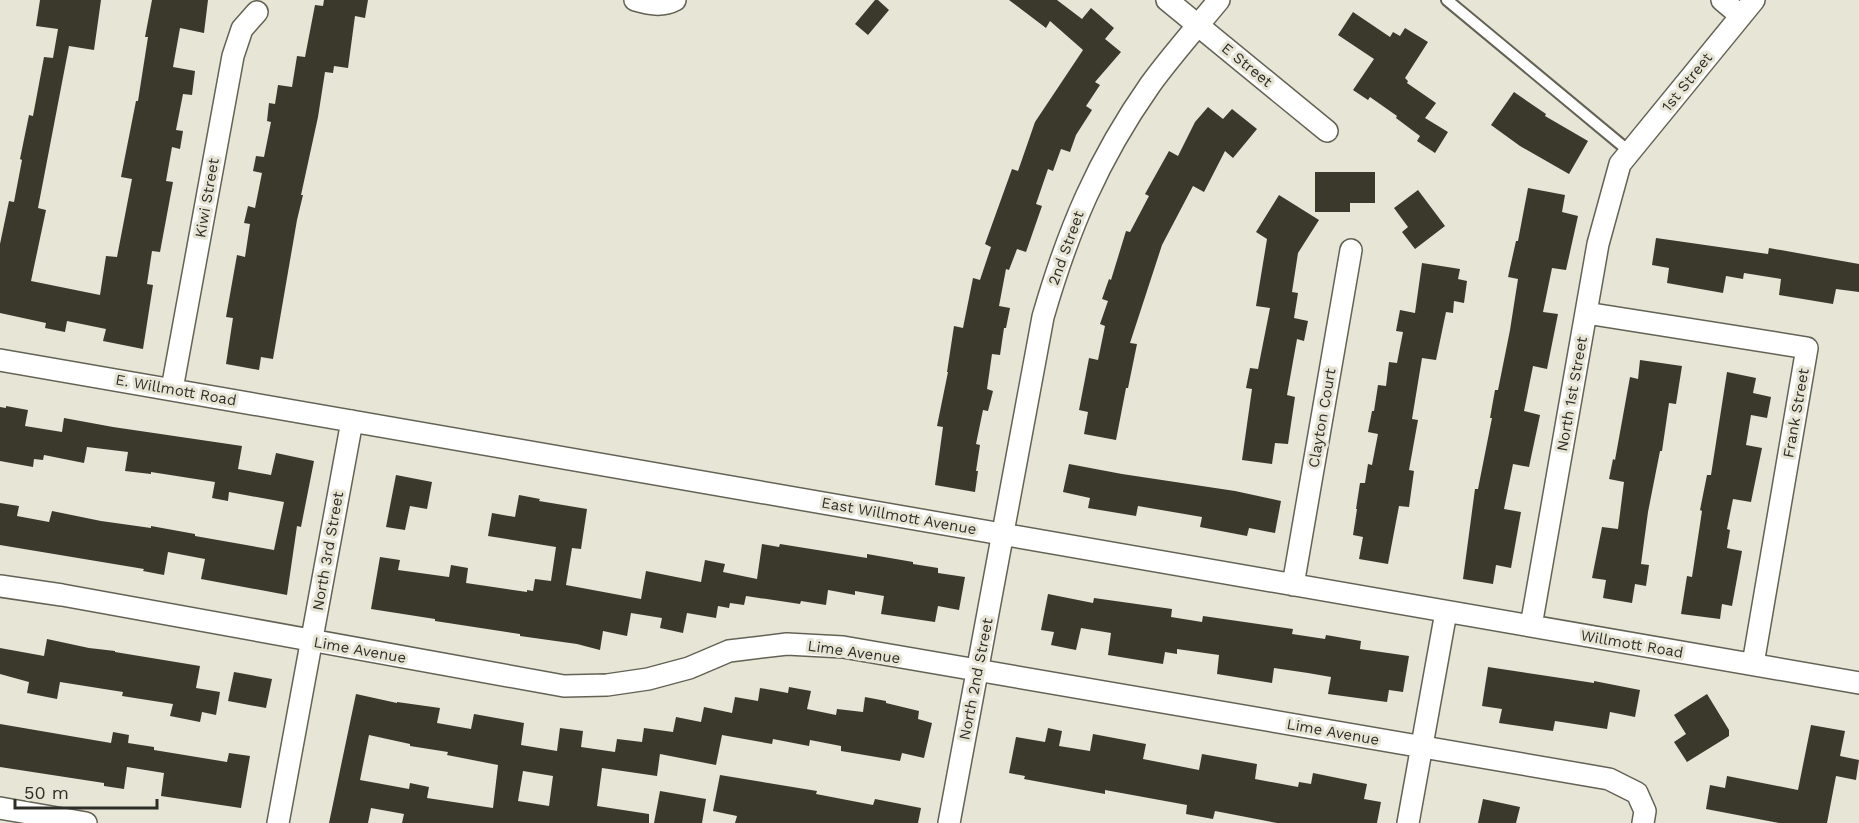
<svg xmlns="http://www.w3.org/2000/svg" width="1859" height="823" viewBox="0 0 1859 823" font-family="'Work Sans',sans-serif">
	<style>
		.building { fill: #3a392c; fill-rule: evenodd }
		.lines { fill: none; stroke-linecap: round; stroke-linejoin: round }
		.lane-casing { stroke: #646254; stroke-width: 14 }
		.street-casing { stroke: #646254; stroke-width: 24 }
		.lane { stroke: #fff; stroke-width: 10 }
		.street { stroke: #fff; stroke-width: 21 }
		.labels { text-anchor: middle; dominant-baseline: central; stroke-width: 6; stroke-linejoin: round; paint-order: stroke }
		.street-label { font-size: 15px; fill: #2e2e28; stroke: #e7e5d5 }
	</style>
	<rect width="100%" height="100%" fill="#e7e5d5"/>
	<path class="building" d="M40,0H101L94,50L69,46L38,208L46,210L31,281L100,295L106,256L117,257L132,179L121,177L136,101H138L148,37H145L152,0H208L204,33L180,28L173,67L195,71L192,95L183,94L176,130L183,131L180,149L172,147L166,181L173,182L160,252L152,251L147,284L153,285L143,349L103,341L106,329L67,321L65,332L45,328L46,323L0,313V244L9,201L14,202L22,160L20,159L29,115L33,116L44,57L53,58L58,29L36,26Z
		M324,0H368L365,18L355,16L348,68L334,66L333,73L325,72L318,117L301,195H303L297,220L273,359L261,357L259,370L226,364L233,318L226,317L237,255L245,257L250,224L244,223L248,206L255,208L262,173L253,171L256,156L264,157L271,122L267,121L269,103L275,104L278,85L292,87L297,56L305,57L315,5L323,6Z
		M875,0H878L889,10L868,35L855,24Z
		M1009,0H1057L1082,19L1091,8L1114,28L1105,39L1121,52L1095,82L1100,85L1086,106L1092,110L1076,135L1070,152L1061,149L1053,171L1048,169L1036,204L1042,206L1026,252L1017,249L1009,270L1006,269L999,306L1010,308L1006,328H1004L1000,355L992,354L987,389L993,391L988,411L983,410L976,444L980,445L976,471H978L975,492L935,485L943,427L937,426L948,372H947L954,326L963,328L973,278L980,280L991,247L985,244L1012,169L1018,171L1035,122L1083,50L1050,21L1046,28Z
		M1353,12L1390,37L1393,32L1400,36L1405,28L1428,42L1405,78L1408,81L1407,83L1436,103L1425,118L1448,132L1435,153L1417,141L1420,136L1396,118L1397,116L1370,97L1368,100L1353,90L1374,59L1338,35Z
		M1514,92L1546,114L1545,116L1588,141L1569,174L1520,146L1491,125Z
		M1208,107L1223,119L1232,109L1257,129L1233,158L1225,151L1204,192L1193,186L1162,245L1130,343L1137,344L1128,388H1126L1116,440L1084,434L1088,412L1079,410L1085,379L1089,358L1098,360L1105,326L1100,324L1108,301L1102,299L1109,279L1111,280L1126,231L1130,232L1149,196L1145,194L1169,151L1178,156L1195,122Z
		M1315,172H1375V203H1350V212H1315Z
		M1528,188L1565,195L1562,212L1578,216L1566,270L1552,268L1543,312L1558,314L1547,369L1533,366L1524,411L1540,415L1529,467L1513,464L1504,509L1521,512L1511,568L1496,565L1493,584L1463,579L1475,489H1478L1492,418H1490L1495,390H1498L1510,330L1518,279L1508,277L1516,241H1518Z
		M1418,190L1445,226L1415,249L1402,232L1408,227L1394,208Z
		M1279,195L1319,220L1298,253L1292,292L1298,293L1294,318L1308,321L1304,341L1297,339L1287,395L1295,397L1288,444L1275,443L1272,464L1242,460L1252,389L1246,388L1250,368L1258,369L1270,308L1256,306L1267,239L1256,232Z
		M1656,238L1768,254L1769,248L1859,264V292L1836,289L1833,304L1779,295L1781,279L1744,273L1743,279L1726,276L1723,293L1667,283L1669,268L1652,265Z
		M1422,263L1460,269L1458,279L1467,281L1464,303L1454,301L1453,313L1446,312L1436,360L1422,358L1412,419L1418,420L1409,470L1414,471L1409,507L1399,506L1388,564L1359,559L1363,537L1353,535L1357,509H1356L1360,483H1365L1368,464L1372,465L1378,434L1368,432L1372,411H1374L1378,385L1386,386L1389,362L1397,363L1403,332L1396,331L1400,310L1415,313Z
		M1640,360L1682,366L1676,404L1669,403L1662,451H1660L1648,512L1641,564L1649,565L1646,586L1635,584L1632,603L1603,598L1606,580L1592,578L1602,527L1618,529L1624,482L1609,479L1613,459L1615,460L1630,377L1638,379Z
		M1727,372L1756,378L1753,393L1771,397L1767,418L1751,415L1746,445L1762,448L1751,502L1733,499L1727,529L1730,530L1727,548L1742,551L1732,606L1722,604L1720,619L1681,614L1687,576L1692,577L1702,511L1700,510L1707,475H1711Z
		M6,406L28,410L25,426L62,432L64,418L113,427L242,446L238,469L271,475L276,453L314,461L301,527L297,526L287,595L201,579L205,559L168,552L164,575L143,571L144,569L0,545V503L19,506L17,516L49,522L52,511L101,521L151,528V526L195,534V536L274,550L284,502L229,492L228,501L212,498L215,482L151,472V474L125,471L128,452L87,447L84,463L44,455L43,460L34,459L33,467L0,461V407L6,408Z
		M1069,464L1122,474L1235,491L1281,501L1275,533L1249,528L1247,536L1200,527L1202,517L1138,506L1136,516L1088,508L1090,498L1063,492Z
		M396,475L432,482L427,509L410,506L405,530L386,527Z
		M519,495L540,499L539,501L587,509L581,549L572,548L566,585L641,599L646,571L701,582L705,560L725,564L723,572L757,579L762,544L779,547L780,544L867,558V554L913,562V564L938,568V573L965,577L959,610L938,606L935,622L881,614L884,596L855,591V595L828,590L826,605L801,601L800,604L746,596L744,605L730,603L729,608L718,606L716,618L687,613L683,633L660,628L662,618L631,613L627,636L603,631L600,650L577,644L520,636V634L435,621V619L371,609L380,557L400,560L398,570L449,577L451,565L468,568L466,583L527,592V590L533,591L535,579L551,581L556,547L488,536L492,513L515,517Z
		M1048,594L1093,603L1094,598L1172,609L1171,617L1202,622L1203,616L1293,629L1292,634L1325,639L1326,635L1361,641L1360,649L1409,656L1403,692L1389,690L1387,702L1328,694L1331,677L1308,673L1274,668L1272,683L1217,674L1219,655L1177,649V654L1165,652L1163,664L1108,655L1111,633L1081,628L1076,650L1051,645L1054,632L1041,630Z
		M47,639L89,648L115,651V652L200,666L196,688L220,692L216,715L202,712L200,722L170,716L173,704L122,696L123,692L60,682L57,699L27,693L29,682L0,674V648L44,656Z
		M1488,667L1594,683V681L1640,690L1635,717L1610,712L1607,729L1555,721L1553,731L1499,723L1502,709L1482,706Z
		M234,672L272,679L266,708L228,701Z
		M789,687L811,691L807,709L836,715L837,709L863,712L865,697L886,701V703L919,711L918,719L932,723L924,758L902,753L900,761L841,751V746L810,740L809,746L773,739L772,744L722,735L716,765L660,754L657,776L602,768L597,806L649,814V823H402L404,814L371,808L368,823H329L356,694L397,703V702L440,708L437,723L471,729L474,714L524,723L521,745L557,751L560,728L583,731L581,747L615,752L617,739L642,742L644,728L673,732L676,717L701,722L704,707L732,713L735,697L758,701L760,688L788,693ZM369,735L410,744V746L448,752L447,755L498,765L493,808L427,798L429,787L410,783L409,789L360,780ZM523,771L553,776L549,806L518,801Z
		M1707,694L1729,730V736L1687,762L1674,742L1686,734L1674,715Z
		M0,724L111,743L113,732L129,735L128,743L154,747V750L227,762L229,753L250,756L241,808L161,796L164,773L127,767L124,789L104,786V783L0,767Z
		M1811,725L1845,731L1840,756L1859,760L1856,780L1836,776L1827,823H1779L1706,809L1710,785L1725,788L1727,776L1798,790Z
		M1048,728L1062,731L1059,746L1090,751L1093,734L1146,744L1143,759L1199,770L1202,754L1257,764L1255,779L1298,787L1299,782L1311,784L1313,773L1367,784L1364,799L1381,802L1377,823H1277L1215,811L1213,819L1186,814L1187,805L1105,790V794L1024,779L1025,776L1009,773L1016,737L1045,742Z
		M720,775L817,791L816,794L873,805L875,799L921,808L918,823H735L737,816L713,811Z
		M660,791L706,799L702,823H654Z
		M1483,799L1520,807L1516,823H1478Z"/>
	<g class="lines">
		<g class="lane-casing">
			<path id="lane" d="M1447,0L1630,152"/>
		</g>
		<g class="street-casing">
			<path id="street" d="M635,0C649,4 662,7 675,0
				M1167,0L1327,131
				M1722,0L1741,16
				M1586,313L1807,348L1753,664
				M0,360L1859,683
				M172,389L233,56L242,29L257,12
				M1293,585L1351,250
				M0,586L62,595L564,686L607,685L648,679L689,668L729,651L787,644L843,647L1609,779L1637,793L1645,811L1643,823
				M1531,626L1598,244L1620,164L1754,0
				M0,808L86,823
				M278,823L352,421
				M949,823L1043,317C1068,230 1098,159 1150,85C1171,56 1196,28 1219,0
				M1408,823L1446,612"/>
		</g>
		<use href="#lane" class="lane"/>
		<use href="#street" class="street"/>
	</g>
	<g class="labels">
		<g class="street-label">
			<text transform="translate(1247 65) rotate(39)">E Street</text>
			<text transform="translate(1687 82) rotate(-51)">1st Street</text>
			<text transform="translate(207 198) rotate(-80)">Kiwi Street</text>
			<text transform="translate(1066 248) rotate(-70)">2nd Street</text>
			<text transform="translate(176 390) rotate(10)">E. Willmott Road</text>
			<text transform="translate(1572 394) rotate(-80)">North 1st Street</text>
			<text transform="translate(1796 413) rotate(-80)">Frank Street</text>
			<text transform="translate(1322 418) rotate(-80)">Clayton Court</text>
			<text transform="translate(899 516) rotate(10)">East Willmott Avenue</text>
			<text transform="translate(328 551) rotate(-80)">North 3rd Street</text>
			<text transform="translate(1632 644) rotate(10)">Willmott Road</text>
			<text transform="translate(360 650) rotate(10)">Lime Avenue</text>
			<text transform="translate(854 652) rotate(8)">Lime Avenue</text>
			<text transform="translate(976 679) rotate(-79)">North 2nd Street</text>
			<text transform="translate(1333 732) rotate(10)">Lime Avenue</text>
		</g>
	</g>
	<path d="M15 799v9h142v-9" fill="none" stroke="#2e2e28" stroke-width="3"/>
	<text x="24" y="799" font-size="18" fill="#2e2e28" stroke="#e7e5d5" stroke-width="4.5" paint-order="stroke">50 m</text>
</svg>
